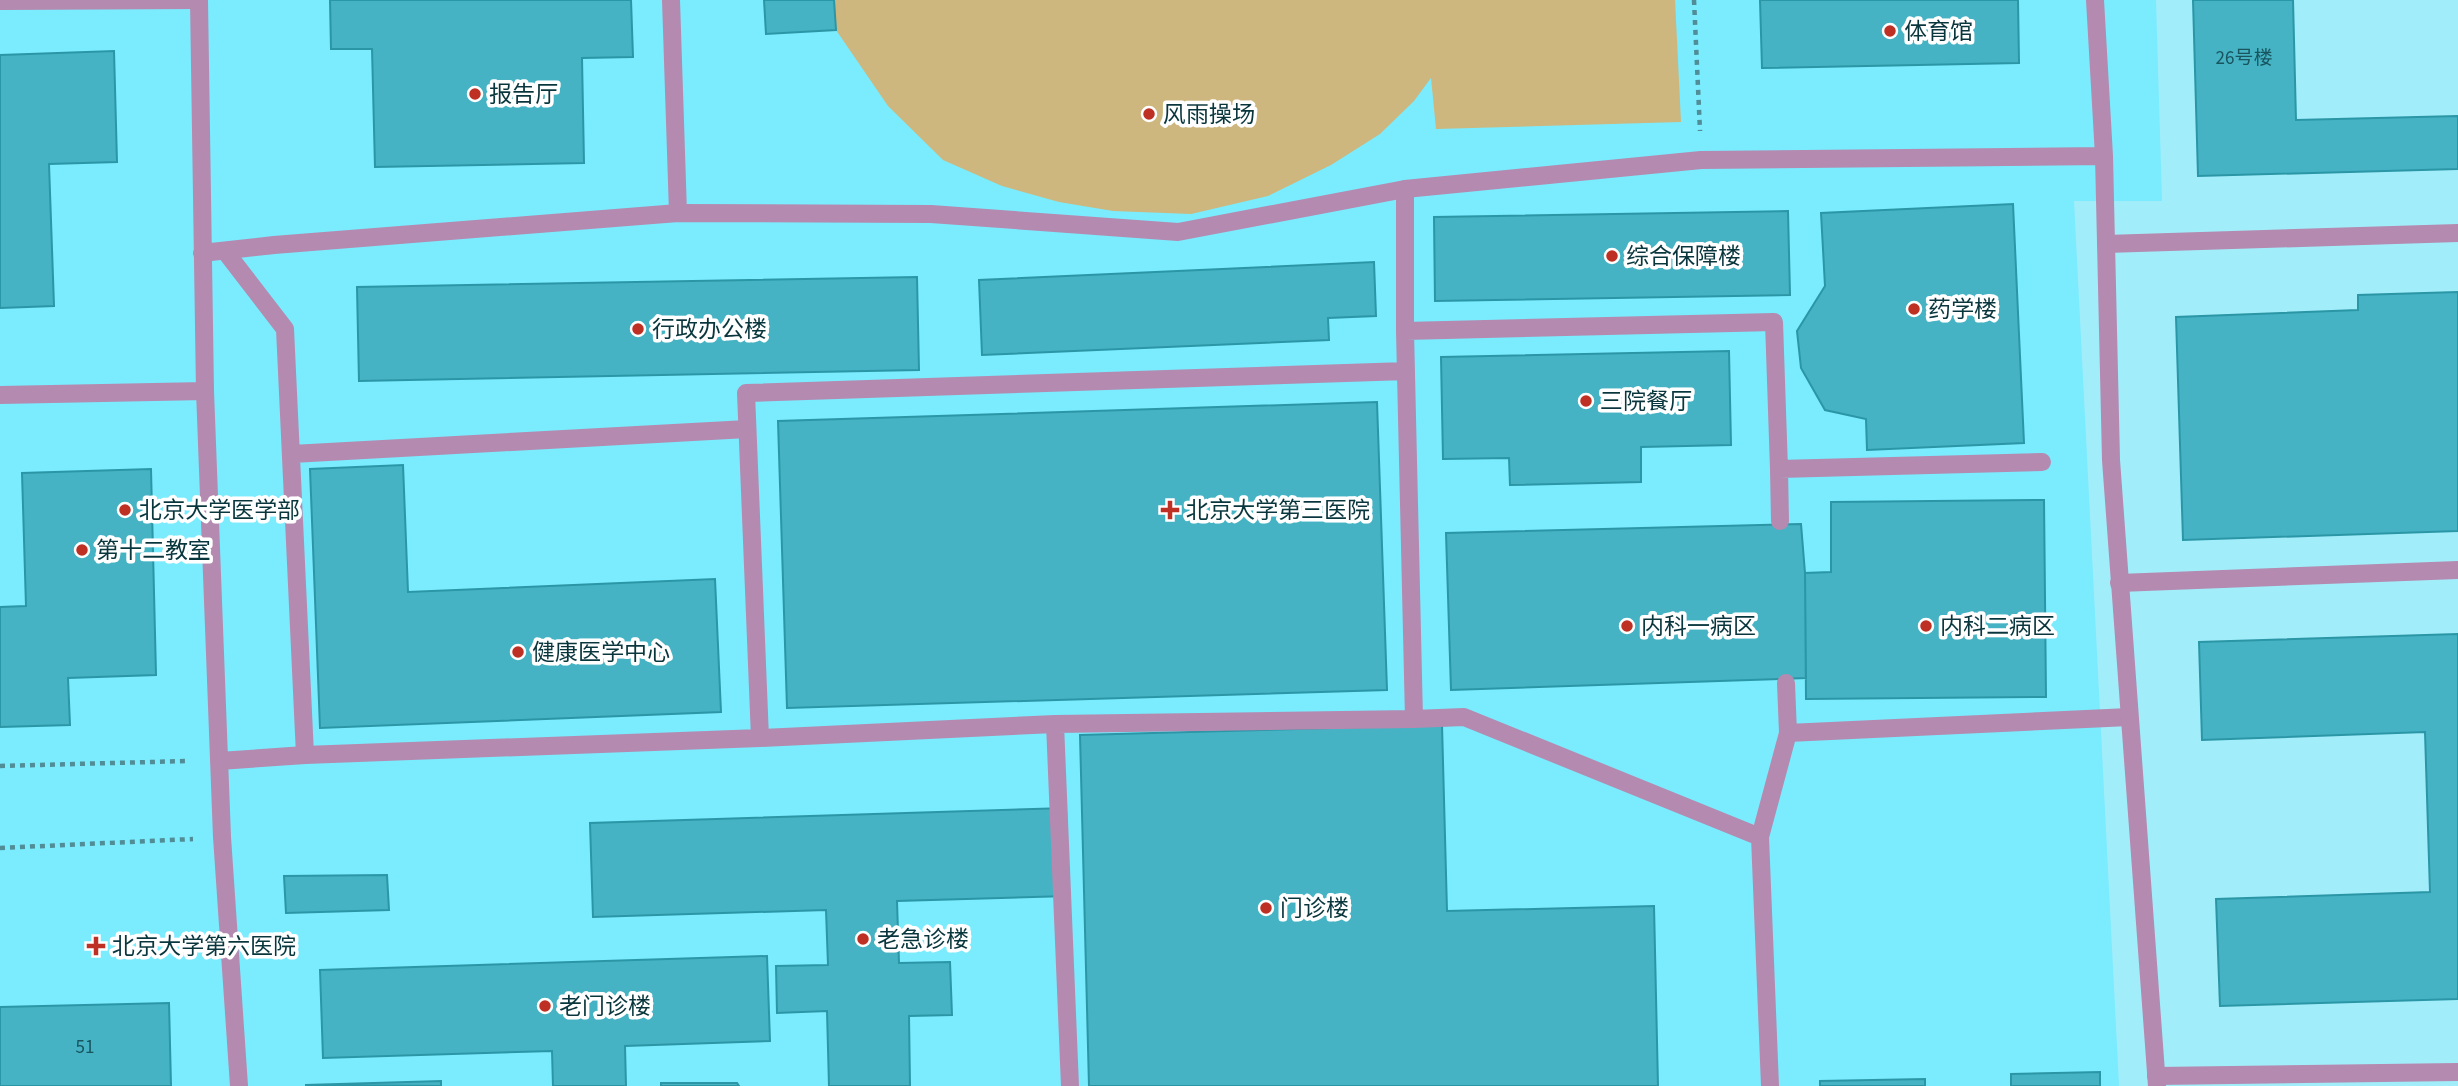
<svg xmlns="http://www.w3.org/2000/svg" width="2458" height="1086" viewBox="0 0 2458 1086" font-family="'Source Sans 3','Noto Sans SC',sans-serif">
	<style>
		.built { fill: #7bebfe }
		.green { fill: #cdb77e }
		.building { fill: #45b3c4; stroke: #2b96a6; stroke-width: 2 }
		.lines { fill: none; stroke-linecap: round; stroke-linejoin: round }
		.path { stroke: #518d96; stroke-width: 4.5; stroke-dasharray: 5 5; stroke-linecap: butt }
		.lane { stroke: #b48ab0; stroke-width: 18 }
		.street { stroke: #b48ab0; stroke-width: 18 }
		.poi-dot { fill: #bd3023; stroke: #fff; stroke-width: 2.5 }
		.labels { text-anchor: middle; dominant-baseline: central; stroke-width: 7; stroke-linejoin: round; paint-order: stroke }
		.number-label { font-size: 19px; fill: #18555f }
		.poi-label { font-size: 23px; fill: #09363d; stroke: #fff; text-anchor: start }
	</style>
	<rect width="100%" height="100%" fill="#a2edfa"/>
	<path class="built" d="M0,0H2156L2162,201H2074L2119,1086H0Z"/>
	<path class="green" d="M764,0H1675L1681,122L1436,129L1431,78L1414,101L1380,134L1331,165L1268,196L1191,214L1113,211L1059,202L1002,186L943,160L888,106L836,30L766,34Z"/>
	<path class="building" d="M330,0H631L633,57L582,58L584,163L375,167L372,49H331Z
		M764,0H834L836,30L766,34Z
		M1760,0H2018L2019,63L1762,68Z
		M2193,0H2293L2296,120L2458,116V169L2198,176Z
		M114,51L117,162L49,164L54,306L0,308V55Z
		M2013,204L2024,443L1867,450L1866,419L1825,410L1801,368L1797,331L1825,286L1821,213Z
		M1788,211L1790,295L1435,301L1434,217Z
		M1374,262L1376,316L1328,318L1329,340L982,355L979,280Z
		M917,277L919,370L359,381L357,287Z
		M2458,292V531L2183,540L2176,317L2358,310V295Z
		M1729,351L1731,445L1641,447V482L1510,485L1509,458L1443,459L1441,357Z
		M1377,402L1387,690L787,708L778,421Z
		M403,465L408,592L715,579L721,712L320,728L310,469Z
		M151,469L156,675L68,678L70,725L0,727V607L26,606L22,473Z
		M151,469L156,675L68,678L70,725L0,727V607L26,606L22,473Z
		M2044,500L2046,697L1806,699L1805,573L1831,572V502Z
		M1801,524L1805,573L1806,678L1451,690L1446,533Z
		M2458,634V999L2220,1006L2216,899L2430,892L2425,732L2202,740L2199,642Z
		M1442,725L1447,911L1654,906L1658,1086H1089L1080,735Z
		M1066,808L1068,896L897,901L899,963L950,962L952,1015L909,1016L910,1086H829L827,1011L777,1013L776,966L828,965L826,910L593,917L590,823Z
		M387,875L389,910L286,913L284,876Z
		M767,956L770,1041L625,1046L626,1086H553L552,1051L323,1058L320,970Z
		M169,1003L171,1086H0V1007Z
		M2100,1072V1086H2011V1074Z
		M1925,1079V1086H1820V1081Z
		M441,1081V1086L305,1085Z
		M661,1083H737L739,1086H661Z"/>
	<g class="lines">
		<path class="path" d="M1694,0L1700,131
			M0,766L188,761
			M0,848L193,839"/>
		<path class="lane" d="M671,0L678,213
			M0,1L199,0
			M1405,189V331L1774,322L1779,469L2042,462
			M225,251L285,329L305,755L760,738
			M1405,331L1414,719L1464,717L1760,837
			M292,454L747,429
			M1779,469L1780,521
			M2119,583L2458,570
			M1786,683L1788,733L2129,717
			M1055,724L760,738L746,393L1406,371
			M2156,1076L2458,1072
			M1070,1086L1055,724L1414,719
			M1770,1086L1760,837L1788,733"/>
		<path class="street" d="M199,0L205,391L222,837L239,1086
			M2095,0L2104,156L2111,460L2157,1086
			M2106,244L2458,233
			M202,253L274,245L678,213L931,214L1178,232L1405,189L1701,160L2104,156
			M0,395L205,391
			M219,761L305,755"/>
	</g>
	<g class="poi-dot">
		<circle cx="1890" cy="31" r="7"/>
		<circle cx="475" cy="94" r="7"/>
		<circle cx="1149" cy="114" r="7"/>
		<circle cx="1612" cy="256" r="7"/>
		<circle cx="1914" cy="309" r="7"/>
		<circle cx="638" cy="329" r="7"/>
		<circle cx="1586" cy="401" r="7"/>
		<circle cx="125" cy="510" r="7"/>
		<path d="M1166.5 499.5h7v7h7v7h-7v7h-7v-7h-7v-7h7z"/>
		<circle cx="82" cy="550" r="7"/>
		<circle cx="1627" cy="626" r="7"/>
		<circle cx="1926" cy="626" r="7"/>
		<circle cx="518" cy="652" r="7"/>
		<circle cx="1266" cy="908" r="7"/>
		<circle cx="863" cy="939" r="7"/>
		<path d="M92.5 935.5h7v7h7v7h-7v7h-7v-7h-7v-7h7z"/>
		<circle cx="545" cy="1006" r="7"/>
	</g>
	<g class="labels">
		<g class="number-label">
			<text x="2244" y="58">26号楼</text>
			<text x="85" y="1047">51</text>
		</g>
		<g class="poi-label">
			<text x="1904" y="31">体育馆</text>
			<text x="489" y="94">报告厅</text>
			<text x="1163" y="114">风雨操场</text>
			<text x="1626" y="256">综合保障楼</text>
			<text x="1928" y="309">药学楼</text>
			<text x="652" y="329">行政办公楼</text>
			<text x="1600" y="401">三院餐厅</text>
			<text x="139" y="510">北京大学医学部</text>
			<text x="1186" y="510">北京大学第三医院</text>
			<text x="96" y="550">第十二教室</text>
			<text x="1641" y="626">内科一病区</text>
			<text x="1940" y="626">内科二病区</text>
			<text x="532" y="652">健康医学中心</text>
			<text x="1280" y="908">门诊楼</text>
			<text x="877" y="939">老急诊楼</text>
			<text x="112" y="946">北京大学第六医院</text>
			<text x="559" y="1006">老门诊楼</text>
		</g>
	</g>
</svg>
